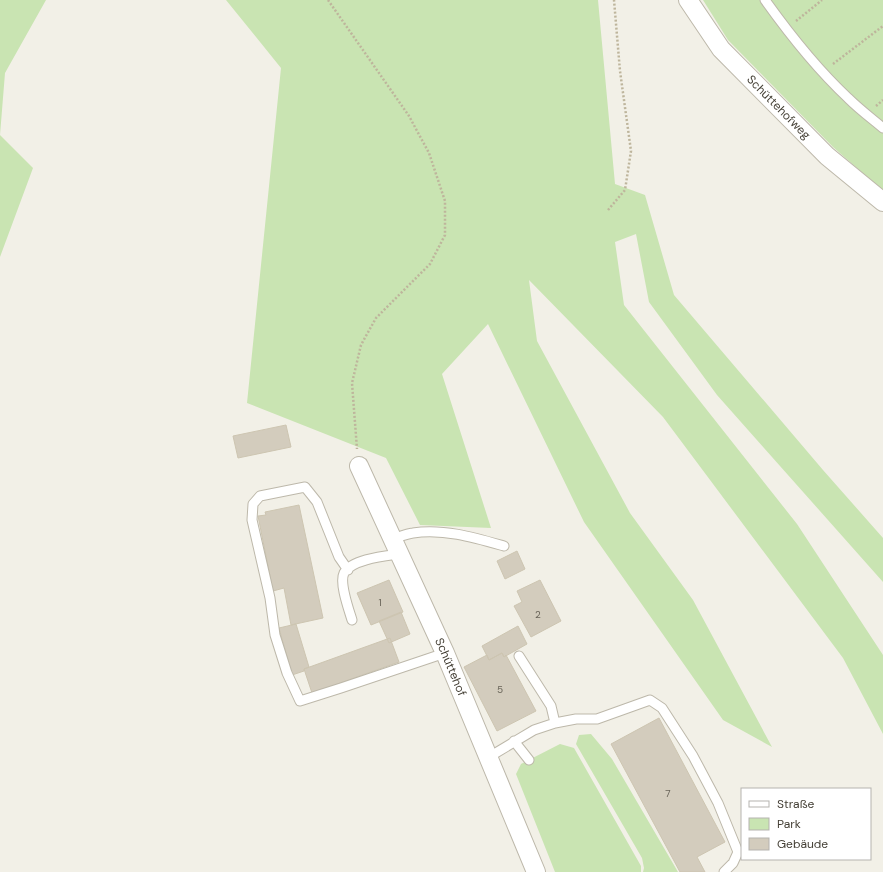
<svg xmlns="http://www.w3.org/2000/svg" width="883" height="872" viewBox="0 0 883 872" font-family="'DM Sans',sans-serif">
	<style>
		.green { fill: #c9e4b2 }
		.building { fill: #d3ccbd; stroke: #cdc5b1 }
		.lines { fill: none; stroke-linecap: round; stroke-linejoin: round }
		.lane-casing { stroke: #bdb8aa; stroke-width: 11 }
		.street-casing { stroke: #bdb8aa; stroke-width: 20 }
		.path { stroke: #beb59c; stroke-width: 2.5; stroke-dasharray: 2 2; stroke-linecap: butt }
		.lane { stroke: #fff; stroke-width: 9 }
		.street { stroke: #fff; stroke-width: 18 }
		.labels { text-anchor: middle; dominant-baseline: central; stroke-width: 4; stroke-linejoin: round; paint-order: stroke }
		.number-label { font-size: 10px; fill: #686358 }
		.street-label { font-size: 12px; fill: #454036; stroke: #fff }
	</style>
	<rect width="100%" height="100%" fill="#f2f0e7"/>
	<path class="green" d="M0,0H46L5,73L0,135L33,168L0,257Z
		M226,0H598L615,184L645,195L674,295L823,470L883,538V582L717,395L649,302L636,234L615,242L624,305L797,524L883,655V734L843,658L663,417L529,280L537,341L630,513L693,600L772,747L723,720L584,522L488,324L442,374L491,528L420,525L386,458L247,403L281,68Z
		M703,0H883V191L833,147L728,40Z
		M591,734L612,759L678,872H643L644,868L642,858L576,744L579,735Z
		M560,744L574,748L641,866V872H555L516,774L521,764Z"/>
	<path class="building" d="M286,425L291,447L238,458L233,436Z
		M299,505L323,618L291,625L284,588L273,591L258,516L266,515L265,512Z
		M517,551L525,569L505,579L497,561Z
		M389,580L403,612L371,625L357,593Z
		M540,580L561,621L531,637L514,606L522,602L517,591Z
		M401,612L410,634L389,643L379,621Z
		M296,624L309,667L304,669V671L292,675L279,628Z
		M518,626L527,644L504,657L502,653L489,660L482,646Z
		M390,638L399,662L312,693L304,669Z
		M502,653L504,657L506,655L536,711L497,731L464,667L487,655L489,660Z
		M659,718L725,842L697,857L705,872H680L611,744Z"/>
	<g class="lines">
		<g class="lane-casing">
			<path id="lane" d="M765,0C790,35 817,69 848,98C859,109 871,118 883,128
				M392,539C399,537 406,534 413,533C443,528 476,538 504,546
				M348,570L339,557L317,502L305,487L260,496L253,504L252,520L270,598L275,635L287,673L300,701L341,688L445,653
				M352,620C349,610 339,583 344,573C352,559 385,556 399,554
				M519,656L551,706L555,723
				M514,741L529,760
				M489,757L534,730L555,723L576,719H597L650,700L662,708L693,756L718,803L738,852L733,863L724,872"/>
		</g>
		<g class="street-casing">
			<g id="street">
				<path id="s1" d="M688,0L721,49L827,156L883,202"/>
				<path id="s2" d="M359,466L445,653L536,872"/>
			</g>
		</g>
		<path class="path" d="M328,0L409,116L429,153L445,201V235L430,264L376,318L361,345L352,383L357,449
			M796,21L822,0
			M833,64L883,26
			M876,106L883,100
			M608,210L625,190L631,151L620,71L614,0"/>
		<use href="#lane" class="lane"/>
		<use href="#street" class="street"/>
	</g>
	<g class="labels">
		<g class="number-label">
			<text x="380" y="602">1</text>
			<text x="538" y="614">2</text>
			<text x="500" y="689">5</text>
			<text x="668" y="793">7</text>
		</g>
		<g class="street-label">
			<text stroke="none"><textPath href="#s1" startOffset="141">Schüttehofweg</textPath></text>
			<text stroke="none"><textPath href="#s2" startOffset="221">Schüttehof</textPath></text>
		</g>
	</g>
	<rect x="741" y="788" width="130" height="72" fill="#ffffff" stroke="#b5b3af"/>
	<rect x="749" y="801" width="20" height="6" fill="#ffffff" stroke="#b5b3af"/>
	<text x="777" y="808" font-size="12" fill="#454036">Straße</text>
	<rect x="749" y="818" width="20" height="12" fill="#c9e4b2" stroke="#b5b3af"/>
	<text x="777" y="828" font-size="12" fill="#454036">Park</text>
	<rect x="749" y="838" width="20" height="12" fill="#d3ccbd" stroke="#b5b3af"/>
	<text x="777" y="848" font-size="12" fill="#454036">Gebäude</text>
</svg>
